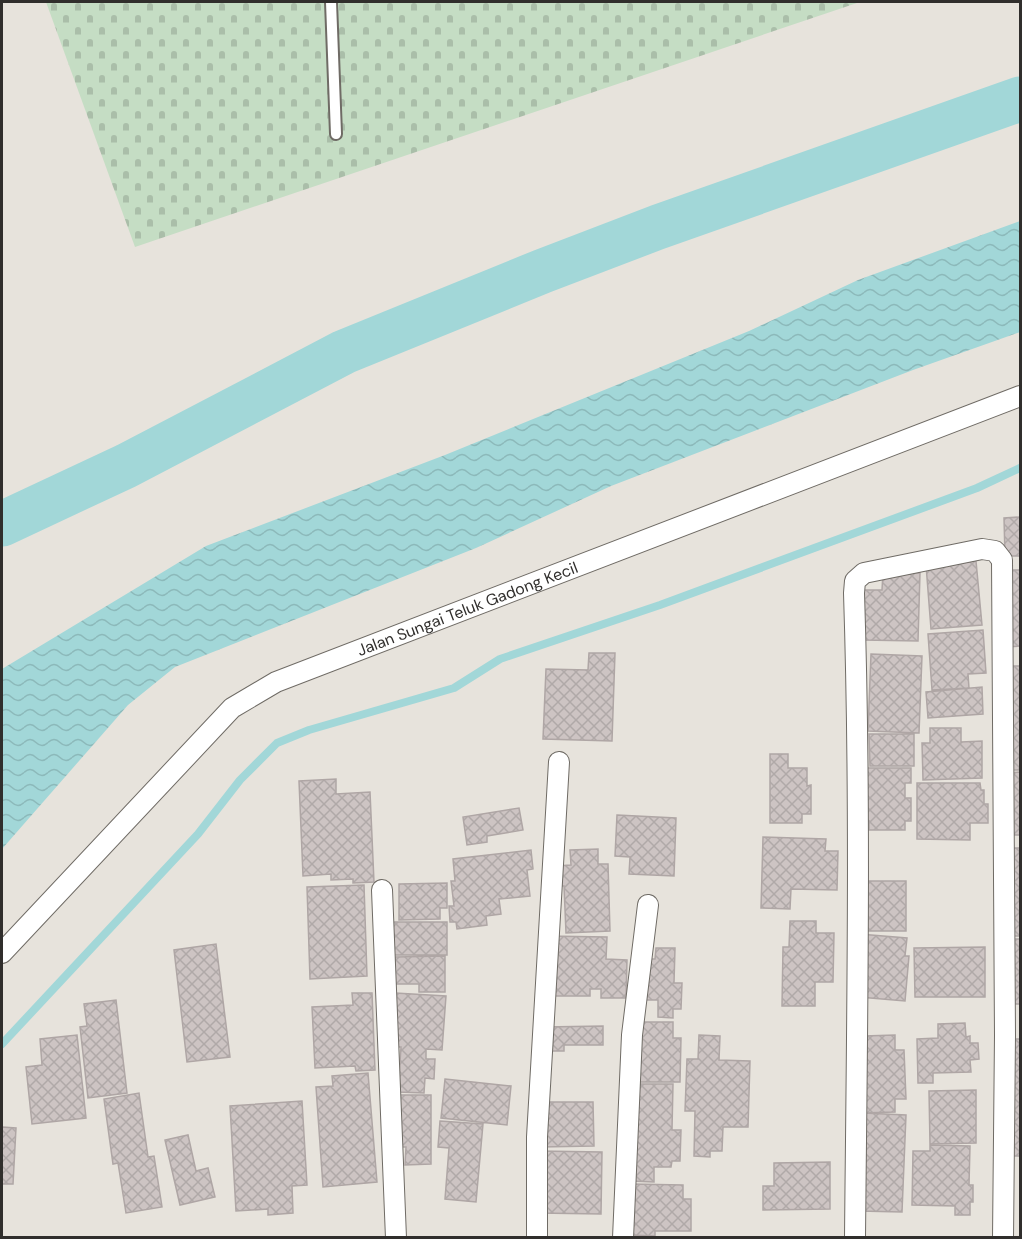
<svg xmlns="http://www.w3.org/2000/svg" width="1022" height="1239" viewBox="0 0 1022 1239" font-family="'DM Sans',sans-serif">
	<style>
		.cemetery { fill: url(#cemetery-stones) }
		.water { fill: url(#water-waves) }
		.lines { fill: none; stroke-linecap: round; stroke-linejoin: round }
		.stream { stroke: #a2d7d8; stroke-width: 8 }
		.river { stroke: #a2d7d8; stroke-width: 45 }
		.building { fill: url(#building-cross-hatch); stroke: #afa6a5; stroke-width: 1.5 }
		.service-casing { stroke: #6f6b65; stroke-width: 14 }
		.minor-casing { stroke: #6f6b65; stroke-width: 22 }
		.service { stroke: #fff; stroke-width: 10 }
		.minor { stroke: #fff; stroke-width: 20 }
		.labels { text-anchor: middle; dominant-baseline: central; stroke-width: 4.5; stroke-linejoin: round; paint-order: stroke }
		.street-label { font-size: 16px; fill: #302e2c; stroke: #e7e3dc }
	</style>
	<defs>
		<pattern id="cemetery-stones" width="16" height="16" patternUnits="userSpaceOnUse" patternTransform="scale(1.5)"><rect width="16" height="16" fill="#c5ddc4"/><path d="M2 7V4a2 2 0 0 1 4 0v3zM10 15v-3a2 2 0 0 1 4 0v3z" fill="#aabea9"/></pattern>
		<pattern id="water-waves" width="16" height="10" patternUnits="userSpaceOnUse" patternTransform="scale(1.5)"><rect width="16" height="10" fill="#a2d7d8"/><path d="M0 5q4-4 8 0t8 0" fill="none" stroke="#8cb9ba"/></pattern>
		<pattern id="building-cross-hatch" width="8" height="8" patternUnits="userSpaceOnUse" patternTransform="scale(1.5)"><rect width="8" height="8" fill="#cdc4c3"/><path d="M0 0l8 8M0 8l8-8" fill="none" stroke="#b0a9a8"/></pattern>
	</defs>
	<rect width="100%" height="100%" fill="#e7e3dc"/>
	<path class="cemetery" d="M46,2H860L135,247Z"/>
	<path class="water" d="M1020,221V332L913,370L611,486L476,548L175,667L128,705L2,849V669L206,546L445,455L749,331L858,280Z"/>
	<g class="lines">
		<path class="stream" d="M2,1044L198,834L240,780L277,743L309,730L454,688L500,659L660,605L977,488L1020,468"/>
		<path class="river" d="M2,524L126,466L344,352L543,271L658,227L1020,99"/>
	</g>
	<path class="building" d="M1020,517V556H1005L1004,518Z
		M976,561L982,625L931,629L926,565Z
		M1005,570H1020V646L1007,647Z
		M883,572L920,573L918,641L863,640L864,590H882Z
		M983,630L986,673L968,674L969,688L932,690L928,634Z
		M589,653H615L612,741L543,739L546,669L588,670Z
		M871,654L922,656L919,733L868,731Z
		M1003,666H1020V770H1004Z
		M982,687L983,714L928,718L926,692Z
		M930,728H961V742L982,741V778L923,780L922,743H930Z
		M869,734H914V766H870Z
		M770,754H788V768H807V786L811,785V814H802V823H770Z
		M863,768H911V783H905V798H911V821H905V830H869V821H864Z
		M1020,772V835H1007L1005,773Z
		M336,779V794L370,792L374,882L353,883V879L331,880V874L303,876L299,781Z
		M917,783H980L981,790H984V804H988V823H970V840L917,839Z
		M519,808L523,830L487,836V842L467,845L463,817Z
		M617,815L676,818L674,876L629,874L630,857L615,856Z
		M763,837L826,839L825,851H838L837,890L791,889L790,909L761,908Z
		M1008,848H1020V936H1008Z
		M598,849V864H608L610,931L566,933L564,886H557L556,866L571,865L570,850Z
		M531,850L533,869L527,870L530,896L499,899L501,914L486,916L487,925L457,929L456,922H450L449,906H454L451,881H455L453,859Z
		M864,881H906V931H864Z
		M447,883V908H440V919L399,920V884Z
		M364,885L367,976L310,979L307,887Z
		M790,921H816V933H834L833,982H815V1006H782L783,947H789Z
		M391,922H447V955H391Z
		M859,934L907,938L905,956H909L905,1001L859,997Z
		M546,936L607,937L606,959L627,960L626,998H601V989H590V996H550Z
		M1006,939H1020V1004H1008Z
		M216,944L230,1057L187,1062L174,950Z
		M985,947V997H915L914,948Z
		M656,948H675L674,983H682L681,1009H673V1018L658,1017V1000H633L645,959H655Z
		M445,956V992H419V984H395V957Z
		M352,993H372L375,1070L356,1071L355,1066L315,1068L312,1007L353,1005Z
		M395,993L446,996L442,1050L426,1049V1059H435L434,1079L425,1078L424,1093L398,1092L401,1047H391Z
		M116,1000L127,1093L88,1098L80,1027L87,1026L84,1004Z
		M633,1022H673V1038H681L680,1082H633Z
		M965,1023L966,1037L970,1036V1043H978L979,1059L970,1060L971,1072L933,1073V1083H918L917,1039L938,1038V1024Z
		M603,1026V1045H564V1051H544V1027Z
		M77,1035L86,1118L32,1124L26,1067L42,1065L40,1039Z
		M699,1035L720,1036L719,1060L750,1061L748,1127H723L722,1151H710V1157L694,1156L695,1111H685L687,1059H698Z
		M895,1035V1050H904L906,1099H895V1112L862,1113L864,1036Z
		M1007,1039H1020V1156H1010Z
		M368,1073L377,1182L323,1187L316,1087L333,1086L332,1076Z
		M445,1079L511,1086L507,1125L441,1118Z
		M633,1084H673L672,1130H681L680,1161H672L671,1167H654V1182L631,1181Z
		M976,1090V1143L930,1144L929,1091Z
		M139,1093L148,1157L154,1156L162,1207L126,1213L118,1163L113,1164L104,1099Z
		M394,1095H431V1164L405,1165L406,1147H394Z
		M302,1101L307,1185L292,1186L293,1213L268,1215V1209L236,1211L230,1106Z
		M539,1102H593L594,1146L540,1147Z
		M863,1113L906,1115L902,1212L859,1211Z
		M440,1121L483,1124L476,1202L445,1199L449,1148L438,1147Z
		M2,1127L16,1128L13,1184H2Z
		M188,1135L196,1171L208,1168L215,1197L180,1205L165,1140Z
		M930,1145L970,1146L969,1185H973V1202H970V1215H955V1206L912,1205L913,1151H930Z
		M539,1151L602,1152L601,1214L538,1213Z
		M830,1162V1209L763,1210V1186H774V1163Z
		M630,1184L683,1185V1199H691V1231H655V1236L629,1235Z"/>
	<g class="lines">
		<g class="service-casing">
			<path id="service" d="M331,2L336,134"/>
		</g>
		<g class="minor-casing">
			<g id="minor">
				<path d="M382,890L396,1238"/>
				<path id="s1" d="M2,953L232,708L276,682L1020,396"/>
				<path d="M537,1238V1137L559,762"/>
				<path d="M623,1238L632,1035L648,905"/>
				<path d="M855,1238C857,1023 861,808 854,593L855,581L864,573L982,549L995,551L1002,560L1005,1035L1003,1238"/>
			</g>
		</g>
		<use href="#service" class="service"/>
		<use href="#minor" class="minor"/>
	</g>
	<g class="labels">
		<g class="street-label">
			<text stroke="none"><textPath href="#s1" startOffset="592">Jalan Sungai Teluk Gadong Kecil</textPath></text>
		</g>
	</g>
	<rect width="1022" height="1239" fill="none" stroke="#302e2c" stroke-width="6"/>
</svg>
